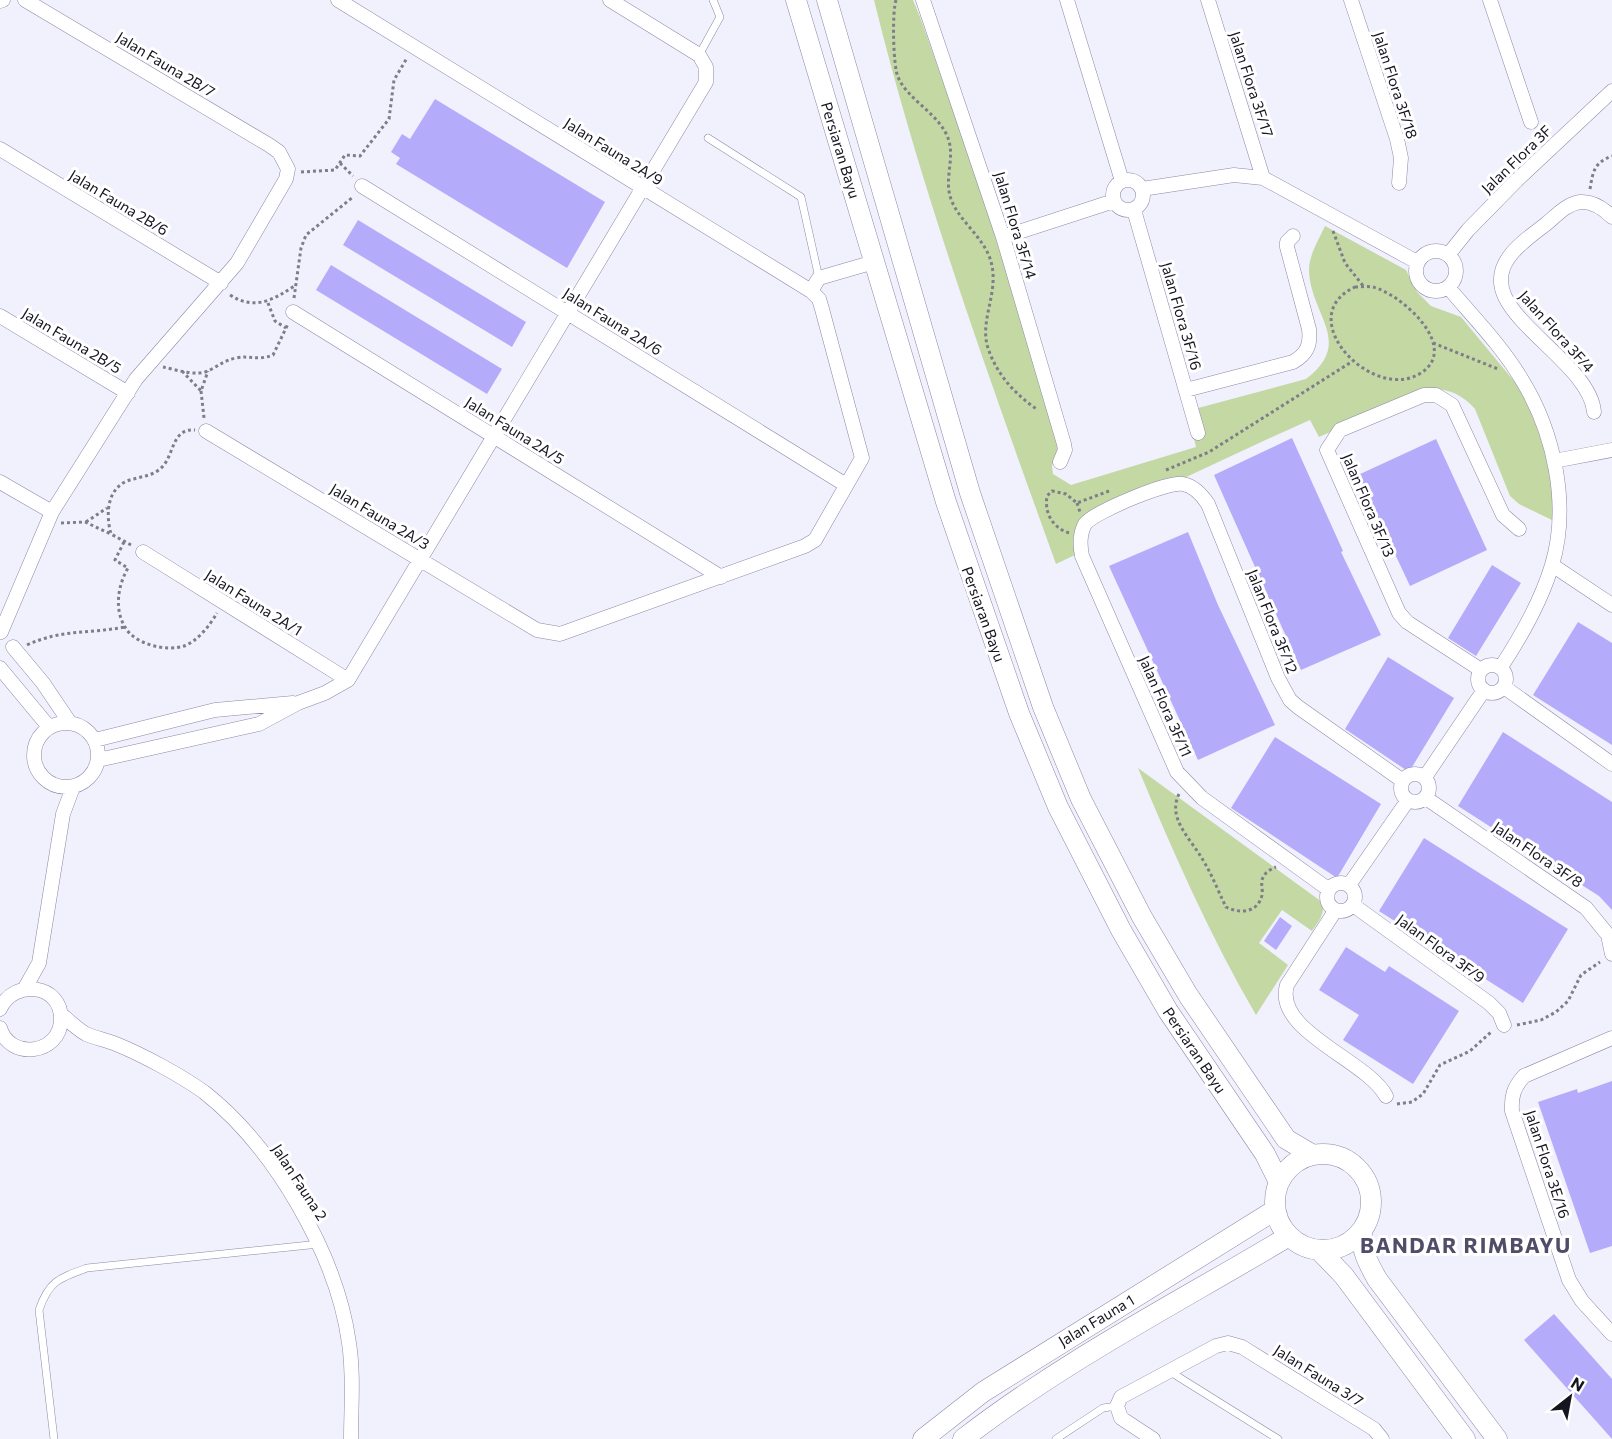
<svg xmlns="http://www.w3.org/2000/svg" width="1612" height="1439" viewBox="0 0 1612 1439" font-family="Commissioner,sans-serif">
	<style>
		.green { fill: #c3d8a2 }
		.building { fill: #b4acfb }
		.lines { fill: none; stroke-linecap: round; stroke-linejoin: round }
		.lane-casing { stroke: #8d88a7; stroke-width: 8 }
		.street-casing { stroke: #8d88a7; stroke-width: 15 }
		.secondary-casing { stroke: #8d88a7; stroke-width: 21 }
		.path { stroke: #7e7d89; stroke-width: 3; stroke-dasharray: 3 3; stroke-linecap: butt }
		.lane { stroke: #fff; stroke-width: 7 }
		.street { stroke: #fff; stroke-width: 14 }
		.secondary { stroke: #fff; stroke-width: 20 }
		.labels { text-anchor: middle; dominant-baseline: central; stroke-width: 6; stroke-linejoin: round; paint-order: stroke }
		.street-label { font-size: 15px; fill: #16141f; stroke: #fff }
		.district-label { font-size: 21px; font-weight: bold; letter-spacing: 1.5px; fill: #514c68; stroke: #fff }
	</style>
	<rect width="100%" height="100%" fill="#f1f0fd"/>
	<path class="green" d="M874,0H913L920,17L977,178L1053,423L1059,445L1052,466L1053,474L1071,485L1196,447L1187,411L1306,379C1355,342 1310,315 1309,270C1309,255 1319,239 1325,226L1406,270L1417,292L1431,306L1461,317L1518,386L1542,431L1551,473L1556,522L1519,504L1510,496L1475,409C1461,393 1445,387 1425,390L1319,437L1310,420C1237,452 1167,488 1094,518L1081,552L1056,564C989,378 921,191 874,0Z
		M1138,768L1322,902C1326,913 1318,922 1312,931L1282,910L1259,943L1288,965L1256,1015C1210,936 1173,852 1138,768Z"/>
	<path class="building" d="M435,99L605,202L567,268L396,164L400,158L391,152L402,134L410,139Z
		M358,220L526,322L512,347L343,245Z
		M331,265L502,369L487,394L316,290Z
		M1292,438L1343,551L1341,552L1381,635L1301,670L1214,475Z
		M1436,439L1487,550L1410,586L1358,475Z
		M1188,532L1218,605L1275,725L1198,760L1109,566Z
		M1492,565L1521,583L1476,656L1448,638Z
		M1578,622L1612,643V745L1533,695Z
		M1388,657L1454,698L1409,772L1345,729Z
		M1503,732L1612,802V910L1599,896L1458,806Z
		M1275,737L1381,804L1337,878L1231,808Z
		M1424,838L1568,929L1523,1003L1379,911Z
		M1280,917L1292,926L1276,950L1264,941Z
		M1346,947L1385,972L1389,966L1459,1011L1413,1084L1343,1040L1359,1015L1319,990Z
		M1612,1081V1246L1590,1253L1538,1102L1577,1089L1578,1093Z
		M1554,1314L1612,1379V1439L1524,1340Z"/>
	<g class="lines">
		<g class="lane-casing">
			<path id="lane" d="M699,55L720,17L713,0
				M708,138L801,197L819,278
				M1169,1371L1278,1439
				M54,1439L39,1310C49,1281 59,1278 87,1268L319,1244
				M1056,1439L1103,1408L1117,1406"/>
		</g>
		<g class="street-casing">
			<path id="street" d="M923,0L1003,237L1064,444L1065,450L1060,462
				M1067,0L1122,181
				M1208,0L1263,178
				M1351,0L1397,139L1401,158L1399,183
				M1490,0L1531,122
				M0,1L3,0
				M0,149L221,283
				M1113 195a15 15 0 1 1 30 0a15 15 0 1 1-30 0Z
				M362,186L846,485
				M1142,189L1234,175L1263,178L1417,262
				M1134,210L1198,433
				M1003,237L1114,201
				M1416 271a20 20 0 1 1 40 0a20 20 0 1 1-40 0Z
				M1448,255L1468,230L1517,180L1612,91
				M1448,287C1473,317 1502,346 1522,380C1554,432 1570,505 1552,565C1541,602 1522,635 1501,667
				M811,291L819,278L874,262
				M293,312L721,577
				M0,316L128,393
				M1186,390L1293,362C1307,354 1311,345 1309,329L1287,247V242L1293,236
				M1594,412C1591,372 1523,334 1505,297C1489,263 1523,242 1546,224C1556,216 1566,204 1580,202C1593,201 1603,208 1612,217
				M206,431L537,630L560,634L805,546L815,540L862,458L822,309L819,299L811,291L338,0
				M1554,461L1612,450
				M0,482L52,512
				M143,552L348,680
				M1552,565L1612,605
				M1,632L52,512L136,379L237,263L286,179L288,169L279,152L269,145L25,0
				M13,647L43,683L70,723
				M1478 679a14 14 0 1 1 28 0a14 14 0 1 1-28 0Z
				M0,668L49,727
				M1481,670L1407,622L1399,613L1327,450L1340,430L1424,395H1436L1452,405L1503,515L1519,529
				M1504,687L1612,764
				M34 755a32 32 0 1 1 64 0a32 32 0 1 1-64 0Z
				M95,740L215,710L293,703
				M98,760L259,724L298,703L325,693L348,680L706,82V67L699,55L610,0
				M1401 788a14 14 0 1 1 28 0a14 14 0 1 1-28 0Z
				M1425,777L1484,690
				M1426,798L1586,908L1608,935L1612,954
				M1327 897a14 14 0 1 1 28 0a14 14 0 1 1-28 0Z
				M1349,885L1408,800
				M1328,889L1202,798L1177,772L1082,556C1080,546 1080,533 1085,524C1094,512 1168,481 1183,484C1194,486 1202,495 1208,504L1278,678L1290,700L1298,707L1403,781
				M1353,905L1489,1003L1499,1013L1504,1025
				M1335,911L1287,985C1273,1031 1367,1060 1386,1096
				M25,988L39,963L63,814L73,787
				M0,1009C13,979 62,983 61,1020C60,1054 10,1061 0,1028
				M61,1014C68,1020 77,1029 86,1034C95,1038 106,1040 116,1044C143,1055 180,1075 204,1092C274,1147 337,1255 349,1343C354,1375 351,1407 351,1439
				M1612,1038L1524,1076C1514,1087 1511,1096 1512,1111L1569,1280L1582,1301L1612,1334
				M1153,1439L1121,1418L1117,1406L1121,1397L1216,1346L1228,1343L1242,1347L1374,1429L1382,1439"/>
		</g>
		<g class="secondary-casing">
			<path id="secondary" d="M796,0L946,502L1019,713L1058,807L1121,930L1168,1011L1265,1154L1279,1182
				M827,0L970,493L1043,707L1081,799L1142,917L1188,995L1286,1139L1313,1155
				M1275 1202a48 48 0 1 1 96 0a48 48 0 1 1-96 0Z
				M1362,1232C1361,1250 1368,1263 1377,1279L1497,1439
				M1319,1250L1344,1276L1465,1439
				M923,1439L983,1392L1275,1210
				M963,1439C1065,1360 1179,1302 1289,1236"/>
		</g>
		<path class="path" d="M896,0C892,12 893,66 898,77C908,101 941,114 949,141C954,159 945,178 950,196C957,221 987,238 992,266C998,296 978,323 989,351C998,376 1017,396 1038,410
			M340,163L353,176
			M301,172L335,170L345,155L360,156L389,119L394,80L407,58
			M1590,189C1593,171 1594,163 1612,156
			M1333,231L1345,263L1364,287
			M1355,287C1361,287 1367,286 1373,287C1401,294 1461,347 1421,373C1373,404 1290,317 1355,287Z
			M230,295C255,311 273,300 296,285
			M294,298L301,248L306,235L353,197
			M268,303L275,321L286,328
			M1433,343L1498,369
			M163,367C177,370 197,377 210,370C219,365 226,360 236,358C250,355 257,361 273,355L288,324
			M182,371L201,391L208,371
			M201,391L204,418
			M1166,470L1209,452L1353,361
			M1077,503L1080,512
			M86,522L107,508
			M61,523L85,522L111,534
			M1069,533C1053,528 1044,513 1047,496L1052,491L1066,494L1077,503L1109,491
			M124,542L115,560L128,568C118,585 114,609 125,627C134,644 166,652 184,646C198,641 210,625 217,613
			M131,545L111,534C106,516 106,490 127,481C140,476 154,477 164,465C174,452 173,428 195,430
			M27,645C62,629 88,634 125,627
			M1179,794C1167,818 1190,838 1201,857C1211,872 1218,891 1226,907C1240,914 1258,913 1262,895C1263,890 1261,885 1262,880C1264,873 1269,870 1276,867
			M1517,1025L1541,1020L1556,1012L1568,1001L1581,975L1600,962
			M1397,1104L1412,1102L1423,1094L1440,1065L1470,1051L1491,1032"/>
		<use href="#lane" class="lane"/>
		<use href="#street" class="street"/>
		<use href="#secondary" class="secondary"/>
	</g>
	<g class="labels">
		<g class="street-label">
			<text transform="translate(166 64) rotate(31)">Jalan Fauna 2B/7</text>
			<text transform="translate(1252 84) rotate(72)">Jalan Flora 3F/17</text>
			<text transform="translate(1396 85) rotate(72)">Jalan Flora 3F/18</text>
			<text transform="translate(841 150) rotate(73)">Persiaran Bayu</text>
			<text transform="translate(614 151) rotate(32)">Jalan Fauna 2A/9</text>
			<text transform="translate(1516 159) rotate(-44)">Jalan Flora 3F</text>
			<text transform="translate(119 202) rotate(31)">Jalan Fauna 2B/6</text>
			<text transform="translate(1016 225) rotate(73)">Jalan Flora 3F/14</text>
			<text transform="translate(1182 316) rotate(74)">Jalan Flora 3F/16</text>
			<text transform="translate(613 321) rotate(32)">Jalan Fauna 2A/6</text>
			<text transform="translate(1557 331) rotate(48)">Jalan Flora 3F/4</text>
			<text transform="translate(72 340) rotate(31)">Jalan Fauna 2B/5</text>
			<text transform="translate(515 430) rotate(32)">Jalan Fauna 2A/5</text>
			<text transform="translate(1369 505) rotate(67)">Jalan Flora 3F/13</text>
			<text transform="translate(380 516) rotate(31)">Jalan Fauna 2A/3</text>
			<text transform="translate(254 602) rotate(32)">Jalan Fauna 2A/1</text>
			<text transform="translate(984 614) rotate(70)">Persiaran Bayu</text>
			<text transform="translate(1273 621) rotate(68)">Jalan Flora 3F/12</text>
			<text transform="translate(1166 706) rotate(66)">Jalan Flora 3F/11</text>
			<text transform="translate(1538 854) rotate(34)">Jalan Flora 3F/8</text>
			<text transform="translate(1441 948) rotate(36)">Jalan Flora 3F/9</text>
			<text transform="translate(1195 1050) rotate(56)">Persiaran Bayu</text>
			<text transform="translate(1548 1164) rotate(72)">Jalan Flora 3E/16</text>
			<text transform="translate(300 1182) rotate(57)">Jalan Fauna 2</text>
			<text transform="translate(1096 1320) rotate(-31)">Jalan Fauna 1</text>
			<text transform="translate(1319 1375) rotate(32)">Jalan Fauna 3/7</text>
		</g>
		<g class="district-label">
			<text x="1466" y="1244">BANDAR RIMBAYU</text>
		</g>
	</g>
	<g transform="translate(1570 1397) rotate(31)" stroke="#ffffff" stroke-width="4.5" paint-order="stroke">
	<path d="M0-4.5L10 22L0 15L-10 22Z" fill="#16141f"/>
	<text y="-9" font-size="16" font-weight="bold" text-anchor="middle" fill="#16141f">N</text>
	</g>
</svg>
